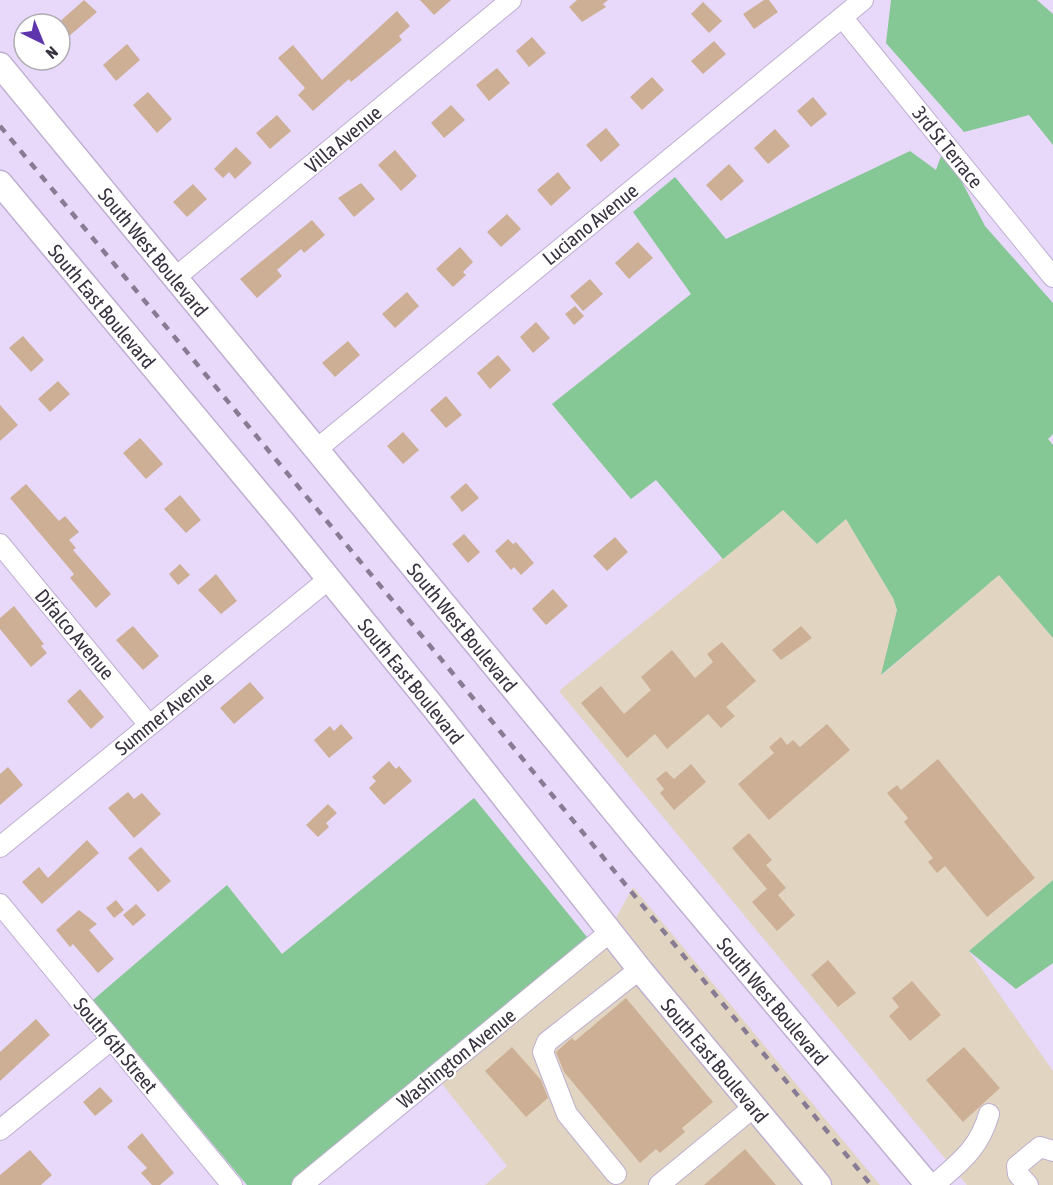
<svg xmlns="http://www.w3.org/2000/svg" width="1053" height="1185" viewBox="0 0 1053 1185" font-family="'Asap Condensed',sans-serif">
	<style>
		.industrial { fill: #e1d5c1 }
		.green { fill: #85c795 }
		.building { fill: #cdaf96 }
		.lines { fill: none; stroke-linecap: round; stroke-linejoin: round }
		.minor-casing { stroke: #beafd0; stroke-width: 22 }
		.major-casing { stroke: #beafd0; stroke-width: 27 }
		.minor { stroke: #fff; stroke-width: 20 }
		.major { stroke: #fff; stroke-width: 24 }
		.rail { stroke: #877c93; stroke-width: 4.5; stroke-dasharray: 8 8; stroke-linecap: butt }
		.labels { text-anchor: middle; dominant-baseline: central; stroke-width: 4.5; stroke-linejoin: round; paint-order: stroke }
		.street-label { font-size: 20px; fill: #38313f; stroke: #fff }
	</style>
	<rect width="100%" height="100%" fill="#e8d8fa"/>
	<path class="industrial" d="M783,509L817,544L846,518L893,598L897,610L882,675L999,574L1053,638V880L969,951L1053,1071V1185H967L559,691Z
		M633,887L880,1185H485L507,1166L435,1075L606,936Z"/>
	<path class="green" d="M891,0H1037L1053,14V145L1029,115L964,132L886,43Z
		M944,148L985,226L1053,303V434L1048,439L1053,445V638L999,575L881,675L897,610L893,598L846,519L817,544L783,510L723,559L656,480L631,499L552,404L691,294L633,212L675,177L726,239L910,151L936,170Z
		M474,798L587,937L291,1185H247L93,1000L227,885L282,954Z
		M1053,880V963L1016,989L969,951Z"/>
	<path class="building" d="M84,0L97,12L68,37L60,24H57Z
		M420,0H451L434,15Z
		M577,0H608L603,4L606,7L582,22L569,7Z
		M764,0H769L778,12L754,29L743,14Z
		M703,2L722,21L709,33L691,14Z
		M397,11L410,26L399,36L402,40L351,82L349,79L313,111L298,95L305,88L278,58L293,45L322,80Z
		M532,37L546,53L529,67L516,51Z
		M714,41L726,54L703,74L691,61Z
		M127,44L140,60L116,81L103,65Z
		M497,68L510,83L489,101L476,85Z
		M652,77L664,90L642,110L630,97Z
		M148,92L172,119L157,133L133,105Z
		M813,97L827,114L811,127L797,111Z
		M451,105L465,120L444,138L431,123Z
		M277,115L291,131L270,149L256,133Z
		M606,128L620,145L601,162L586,145Z
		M775,129L790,146L768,164L754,148Z
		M236,147L252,163L235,179L229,172L223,178L214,169Z
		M395,150L417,176L401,191L378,165Z
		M729,164L744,181L721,201L706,185Z
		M558,172L571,188L551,206L537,190Z
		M361,183L375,199L354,217L338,198Z
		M193,184L207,199L187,217L173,202Z
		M507,214L521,229L501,247L487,232Z
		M312,220L325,235L304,253L301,249L277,270L282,276L257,298L240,279Z
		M638,242L653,258L629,279L615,263Z
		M460,247L473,262L463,272L466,275L453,287L436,269Z
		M590,279L603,294L583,311L570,296Z
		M407,292L419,306L395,328L382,314Z
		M575,306L584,316L574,325L565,314Z
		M536,322L550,338L533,353L520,337Z
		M23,336L44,360L31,372L9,348Z
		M348,341L360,355L335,377L322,363Z
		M498,355L511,370L490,389L477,373Z
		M58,381L70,394L50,412L38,399Z
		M446,396L462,415L446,428L430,410Z
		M0,405L18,425L0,441Z
		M403,432L419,450L403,464L387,446Z
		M140,438L163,464L146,479L123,453Z
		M466,483L479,498L462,512L450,497Z
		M26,484L59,521L65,516L79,532L69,540L76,548L73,550L111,594L96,608L70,578L74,574L10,498Z
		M180,495L201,520L186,533L164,509Z
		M464,534L480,552L468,563L452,544Z
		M615,537L628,552L607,571L593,556Z
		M508,539L513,544L516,542L534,563L521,575L514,567L511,570L495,551Z
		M180,564L190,575L178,585L169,574Z
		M216,574L237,601L221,614L198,590Z
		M553,589L568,606L546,625L532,609Z
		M14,606L44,644L41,646L47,653L31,667L0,629V618Z
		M133,626L159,656L143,670L116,640Z
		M801,626L812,638L781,660L772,650Z
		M722,642L756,681L726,707L735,716L721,728L708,714L667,749L655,734L627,758L581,703L601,686L624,714L651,690L641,677L672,650L695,678L713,662L707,654Z
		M250,682L264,698L234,724L220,708Z
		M80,689L104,717L91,729L67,701Z
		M341,724L353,738L329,758L314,740L330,726L334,731Z
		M827,724L850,750L769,820L738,784L774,753L769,747L781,737L787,745L793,740L800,747Z
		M938,759L1035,878L987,917L945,866L937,873L928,862L933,858L904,822L908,818L887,793L897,785L901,790Z
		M389,761L396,769L399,766L412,781L384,805L369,788L376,781L372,777Z
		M691,764L706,782L674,810L660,793L664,789L656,779L666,771L674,779Z
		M8,767L23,785L0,805V774Z
		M128,792L134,799L142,793L161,814L134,838L108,808Z
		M328,804L337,813L326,823L329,827L318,837L306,825Z
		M749,833L772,860L766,865L786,888L778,895L795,915L777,931L752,902L767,889L732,848Z
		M87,840L99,853L42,904L22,882L39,867L48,878Z
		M141,847L171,881L158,892L128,858Z
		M116,900L124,910L114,918L106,908Z
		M136,904L146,915L133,926L123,915Z
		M79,910L97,924L89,930L114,959L98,973L73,944L70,947L56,930Z
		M828,960L856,993L838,1007L811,975Z
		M912,981L941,1015L910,1041L889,1016L899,1007L892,998Z
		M626,998L713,1102L682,1128L685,1132L660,1153L656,1149L640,1163L564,1072L556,1052L572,1038L575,1041Z
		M36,1019L50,1035L0,1081V1052Z
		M512,1047L541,1080L548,1098L526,1117L485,1071Z
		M964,1047L1000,1088L963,1122L926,1080Z
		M100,1087L113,1101L95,1116L83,1102Z
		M142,1133L174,1173L160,1185H152L141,1173L147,1168L127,1147Z
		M745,1149L776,1185H704Z
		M30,1150L52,1175L41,1185H0V1175Z"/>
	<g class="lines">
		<g class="minor-casing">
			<path id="minor" d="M842,17L1053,277
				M176,277L511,0
				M317,449L863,0
				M0,544L149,725
				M0,847L329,579
				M0,904L232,1185
				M0,1130L111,1040
				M616,1174L567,1114L543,1052L547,1042L640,969
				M302,1185L610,932
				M659,1185L755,1106
				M934,1185C960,1162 979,1149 989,1114
				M1028,1185L1018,1174L1017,1166L1040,1147L1053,1151"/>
		</g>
		<g class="major-casing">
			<g id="major">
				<path id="s1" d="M0,65L643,846L928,1185"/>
				<path id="s2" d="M0,183L281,520L434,708L641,971L819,1185"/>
			</g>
		</g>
		<use href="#minor" class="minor"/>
		<use href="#major" class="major"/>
		<path class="rail" d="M0,126L450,670L871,1185"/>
	</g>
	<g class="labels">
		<g class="street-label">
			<text transform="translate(343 139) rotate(-40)">Villa Avenue</text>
			<text transform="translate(948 147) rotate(51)">3rd St Terrace</text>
			<text transform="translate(590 224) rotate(-39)">Luciano Avenue</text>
			<text stroke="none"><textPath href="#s1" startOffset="242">South West Boulevard</textPath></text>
			<text stroke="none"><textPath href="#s2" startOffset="160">South East Boulevard</textPath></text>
			<text stroke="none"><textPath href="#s1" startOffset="728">South West Boulevard</textPath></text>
			<text transform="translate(75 634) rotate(50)">Difalco Avenue</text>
			<text stroke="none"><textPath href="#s2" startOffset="646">South East Boulevard</textPath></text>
			<text transform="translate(164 713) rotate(-39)">Summer Avenue</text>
			<text stroke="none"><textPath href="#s1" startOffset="1214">South West Boulevard</textPath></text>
			<text transform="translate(116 1045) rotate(50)">South 6th Street</text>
			<text transform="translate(456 1058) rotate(-39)">Washington Avenue</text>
			<text stroke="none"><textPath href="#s2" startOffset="1132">South East Boulevard</textPath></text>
		</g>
	</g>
	<g transform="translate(42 42) rotate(137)"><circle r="28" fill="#ffffff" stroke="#afadb2" stroke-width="1.5"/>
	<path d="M0-4.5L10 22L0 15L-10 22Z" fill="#5f35ad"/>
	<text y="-9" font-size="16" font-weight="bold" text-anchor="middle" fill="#38313f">N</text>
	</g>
</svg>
